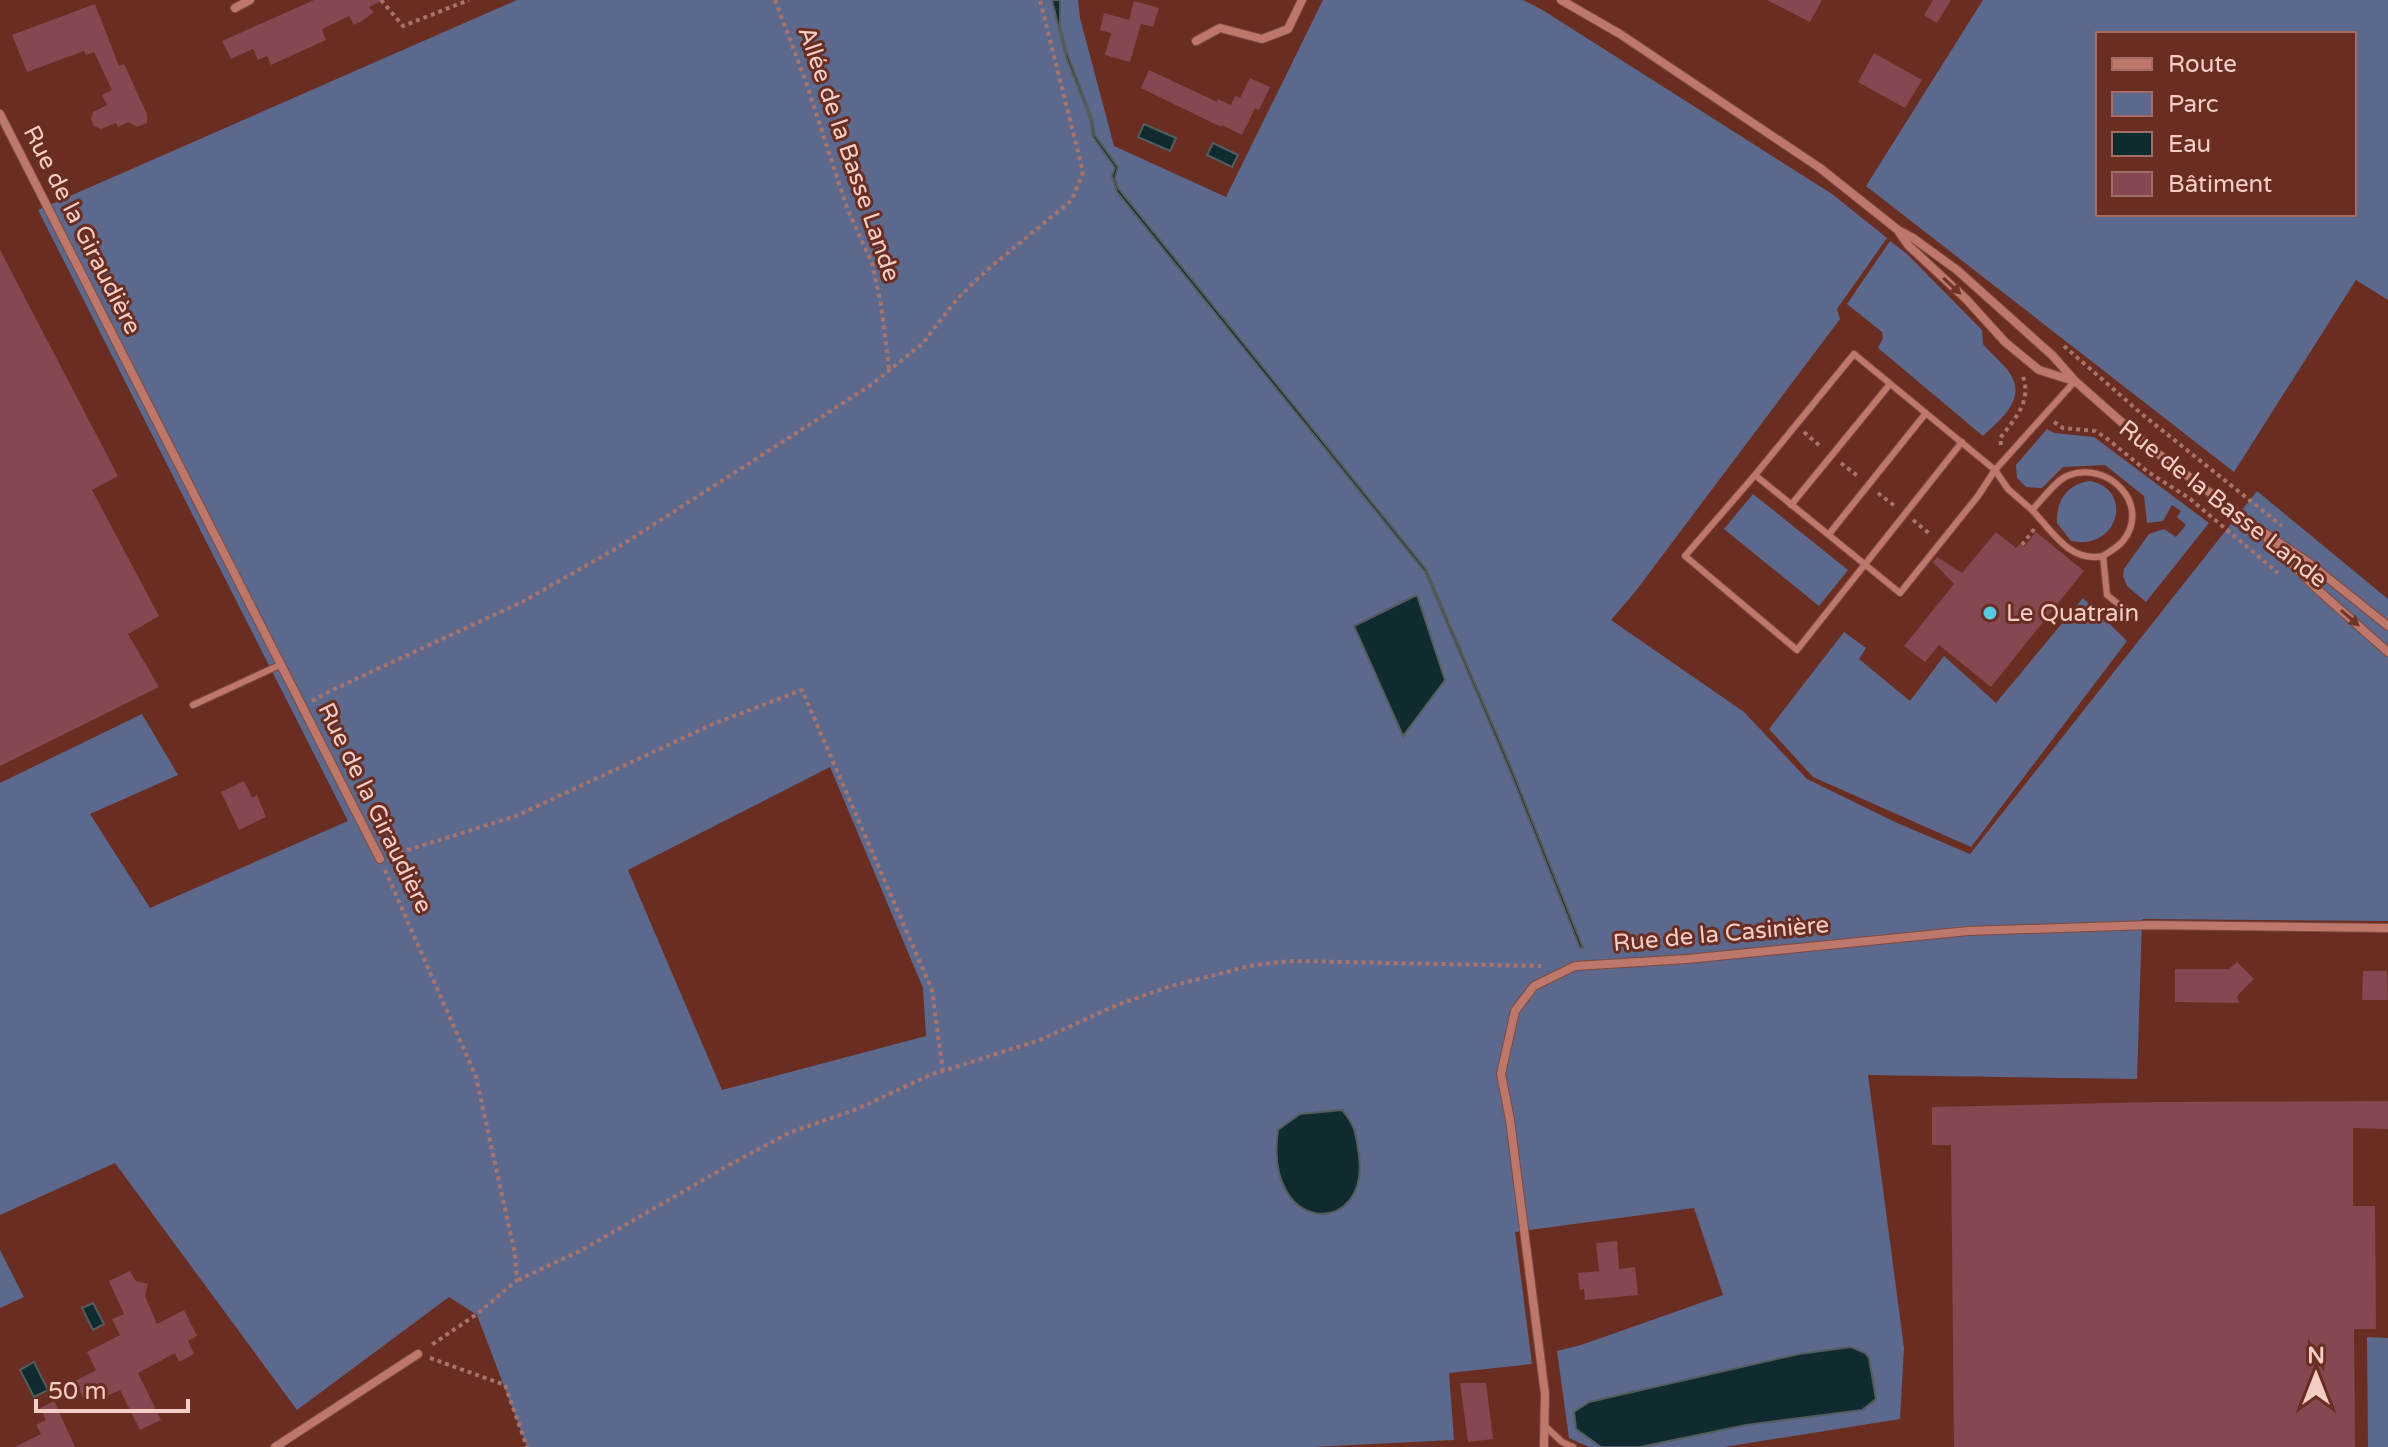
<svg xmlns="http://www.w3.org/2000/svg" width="2388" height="1447" viewBox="0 0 2388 1447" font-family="'Varela Round',sans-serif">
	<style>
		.green { fill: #5d688d; fill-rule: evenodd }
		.water { fill: #102b30; stroke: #545c5d; stroke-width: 2 }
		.building { fill: #854750 }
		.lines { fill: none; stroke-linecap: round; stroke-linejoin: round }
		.lane-casing { stroke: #7e4a41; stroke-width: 8 }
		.street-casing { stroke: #7e4a41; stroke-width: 10 }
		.path { stroke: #a7746b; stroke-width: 4; stroke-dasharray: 4 4; stroke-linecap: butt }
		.lane { stroke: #bd786b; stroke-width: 6 }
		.street { stroke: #bd786b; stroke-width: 8 }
		.oneway { fill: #713429 }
		.poi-dot { fill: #55cadf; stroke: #692d22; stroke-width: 3 }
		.labels { text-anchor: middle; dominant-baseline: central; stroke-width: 6; stroke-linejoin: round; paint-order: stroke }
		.street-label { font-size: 24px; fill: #f4cec6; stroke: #692d22 }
		.poi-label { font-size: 24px; fill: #f4cec6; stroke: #692d22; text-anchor: start }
	</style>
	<rect width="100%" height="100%" fill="#692d22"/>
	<path class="green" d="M517,0H1078L1080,18L1114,146L1226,197L1323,0H1523L1541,9L1832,194L1887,238L1837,309L1840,319L1635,592L1611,620L1744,712L1807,779L1895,822L1970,854L2257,491L2388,599V921L2142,919L2137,1079L1868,1075L1904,1348L1900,1419L1724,1447H1640L1746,1425L1872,1404L1876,1398L1869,1358L1576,1429L1601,1447H1589L1569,1438L1557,1351L1581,1345L1723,1295L1694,1208L1515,1232L1532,1364L1449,1373L1454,1440L1312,1447H527L477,1315L449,1297L297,1410L115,1163L0,1215V783L142,714L178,775L90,814L150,908L348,821L38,210ZM830,767L923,988L926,1036L722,1090L628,870Z
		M1983,0H2388V300L2356,280L2234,472L1866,186ZM2354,34V214H2098V34Z
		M1890,241L1907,254L1982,330L1983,344C1991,354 2002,362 2009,372C2028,398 2001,419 1983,436L1878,348L1883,338L1882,332L1847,304Z
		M2047,429L2054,433L2094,437L2209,523L2146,602L2127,586L2123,576L2124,569L2149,534L2164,529L2176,537L2186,525L2177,517L2181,511L2172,505L2163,521L2147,523L2144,496L2105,465L2063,467L2042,488L2026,487L2017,478L2016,465Z
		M2090,481C2135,490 2118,551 2071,541L2057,523C2056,501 2067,484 2090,481Z
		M1753,494L1848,570L1819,606L1724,529Z
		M2083,598L2127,641L1971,847L1813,777L1769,729L1844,632L1866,648L1859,659L1910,701L1944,656L1996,703Z
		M0,1250L24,1297L0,1308Z
		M2367,1337L2388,1338V1447H2368Z"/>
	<path class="water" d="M1052,0H1060V26L1066,50L1092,118L1095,135L1118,167L1115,178L1118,188L1426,569L1511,767L1583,948H1580L1509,769L1425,572L1117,192L1112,176L1115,168L1093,137L1090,118L1066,57Z
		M1144,124L1176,138L1170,151L1138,137Z
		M1213,143L1238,155L1232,167L1207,155Z
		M1417,595L1445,680L1403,736L1354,626Z
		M1342,1110C1357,1128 1355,1133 1359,1155C1370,1238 1263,1236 1278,1130L1300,1114Z
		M93,1303L104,1324L93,1330L82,1308Z
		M1851,1347L1865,1353L1869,1358L1876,1399L1862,1410L1746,1425L1640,1447H1601L1576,1429L1574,1412L1589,1402L1799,1354Z
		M34,1362L48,1390L34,1397L20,1370Z"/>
	<path class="building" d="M314,0H383L369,7L374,12L362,21L354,25L349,16L322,29L326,40L271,65L267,56L258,60L253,49L231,59L222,41Z
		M1767,0H1822L1810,22Z
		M1933,0H1951L1937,23L1924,15Z
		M1134,1L1159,8L1153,27L1138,23L1141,24L1130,62L1105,55L1111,33L1100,30L1104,13L1129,20Z
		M95,4L119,66L124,64L147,114V123L137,127L128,122L118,127L116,123L101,129L94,126L91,119L93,112L107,105L102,95L112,90L94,52L86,55L84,51L27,72L12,35Z
		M1874,53L1922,80L1905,108L1858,82Z
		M1149,70L1217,102L1218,99L1231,105L1235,96L1240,98L1250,78L1270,87L1259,110L1255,108L1242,135L1222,125L1221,127L1141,88Z
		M0,250L118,476L92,490L159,616L128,634L159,687L0,766Z
		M1996,532L2016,548L2020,544L2024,547L2036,532L2084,571L1991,687L1939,645L1925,662L1904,646L1954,584L1933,562L1937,557L1962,573Z
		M244,781L252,798L257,795L266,817L239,830L221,792Z
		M2237,962L2254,979L2237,996L2239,1003L2175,1002V969H2229Z
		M2363,971H2387L2388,1000H2362Z
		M2388,1101V1129L2353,1128V1206H2375L2376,1329H2354L2355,1447H1954L1951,1145H1932V1107L2158,1102Z
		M1617,1241L1619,1269L1635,1267L1638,1295L1585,1300L1584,1289L1580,1290L1578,1273L1599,1271L1596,1243Z
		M130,1271L136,1281L148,1284L145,1296L157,1324L184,1310L197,1336L188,1341L194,1354L179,1362L175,1353L138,1373L161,1420L140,1430L120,1390L97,1401L94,1395L84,1400L75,1381L96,1370L87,1352L120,1335L112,1319L124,1314L109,1281Z
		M1460,1383H1486L1493,1439L1468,1442Z
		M54,1401L75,1447H15L41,1434L36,1425L46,1420L40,1408Z"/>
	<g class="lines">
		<g class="lane-casing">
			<path id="lane" d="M1854,354L1995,470L1978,496L1900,593L1755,475Z
				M1755,475L1685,556L1797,650L1962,442
				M1791,505L1890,384
				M2032,510L2008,489L1995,470L2075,381
				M1829,534L1926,413
				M2103,556C2070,563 2053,532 2032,510C2042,500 2054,482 2067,476C2108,459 2152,505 2123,541C2118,547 2109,552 2103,556L2107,595L2132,615
				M193,705L282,664
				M1545,1426L1562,1442L1573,1447"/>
		</g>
		<g class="street-casing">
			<path id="street" d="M1561,0L1620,34L1820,168L1898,230L1913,238L1957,270L2053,356L2075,381L2152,449L2253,525L2308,562L2388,626
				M235,8L250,0
				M1196,41L1220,28L1262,39L1288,29L1302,0
				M0,114L380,859
				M1899,232L1908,245L1966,299L2005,342L2039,370L2074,381
				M2268,540L2317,589L2388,652
				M275,1447L418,1354
				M1544,1447L1545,1394L1510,1120L1501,1074L1515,1011L1534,986L1575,966L1687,959L1968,931L2149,925L2388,928"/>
		</g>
		<path class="path" d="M381,0L403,26L469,0
			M775,0L806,82L847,208L872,263L881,304L889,369
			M2064,346L2143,415L2282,526
			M2054,422L2063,428L2095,431L2105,437L2148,472L2189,498L2278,573
			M1804,432L1821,447
			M2001,445L2000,438C2015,419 2033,400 2022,374
			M1841,463L1859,477
			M1878,493L1896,507
			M1913,520L1931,535
			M2022,545L2035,528
			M312,701L332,690L522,602L617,548L871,385L923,343L957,299L987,270L1072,200L1083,172L1040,0
			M392,855L516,816L713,724L802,690L932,990L943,1071
			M385,870L476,1077L515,1254L517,1280L477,1314L430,1346
			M518,1280L582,1250L727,1166L791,1132L857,1109L930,1075L1040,1040L1117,1005L1171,986L1254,965L1291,961L1541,966
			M430,1358L505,1385L527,1447"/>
		<use href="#lane" class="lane"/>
		<use href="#street" class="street"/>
	</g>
	<defs><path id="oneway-solid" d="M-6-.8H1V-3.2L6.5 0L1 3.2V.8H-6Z" transform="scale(2)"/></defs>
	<g class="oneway">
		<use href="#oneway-solid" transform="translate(1952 286) rotate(43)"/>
		<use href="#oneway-solid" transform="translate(2350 618) rotate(41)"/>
	</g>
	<circle class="poi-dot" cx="1990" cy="613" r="8"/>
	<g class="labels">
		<g class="street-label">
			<text transform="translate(849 154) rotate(71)">Allée de la Basse Lande</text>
			<text transform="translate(82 230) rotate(63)">Rue de la Giraudière</text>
			<text transform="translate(2223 504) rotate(38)">Rue de la Basse Lande</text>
			<text transform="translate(375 808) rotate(64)">Rue de la Giraudière</text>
			<text transform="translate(1721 934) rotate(-5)">Rue de la Casinière</text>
		</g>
		<g class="poi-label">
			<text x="2006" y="613">Le Quatrain</text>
		</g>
	</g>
	<rect x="2096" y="32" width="260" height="184" fill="#692d22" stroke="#a16d64" stroke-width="2"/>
	<rect x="2112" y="58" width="40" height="12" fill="#bd786b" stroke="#a16d64" stroke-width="2"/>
	<text x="2168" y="72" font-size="24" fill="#f4cec6">Route</text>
	<rect x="2112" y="92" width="40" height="24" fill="#5d688d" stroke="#a16d64" stroke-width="2"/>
	<text x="2168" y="112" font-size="24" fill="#f4cec6">Parc</text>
	<rect x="2112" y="132" width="40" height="24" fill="#102b30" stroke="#a16d64" stroke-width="2"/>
	<text x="2168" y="152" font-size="24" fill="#f4cec6">Eau</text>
	<rect x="2112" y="172" width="40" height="24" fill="#854750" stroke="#a16d64" stroke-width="2"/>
	<text x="2168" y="192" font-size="24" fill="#f4cec6">Bâtiment</text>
	<g transform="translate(2316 1375)" stroke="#692d22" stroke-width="6" paint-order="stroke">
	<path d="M0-6L14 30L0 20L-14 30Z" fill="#f4cec6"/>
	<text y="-12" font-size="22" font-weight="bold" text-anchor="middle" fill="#f4cec6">N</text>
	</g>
	<path d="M36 1399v12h152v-12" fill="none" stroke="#f4cec6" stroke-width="4"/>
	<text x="48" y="1399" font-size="24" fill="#f4cec6" stroke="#692d22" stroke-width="6" paint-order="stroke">50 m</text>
</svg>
